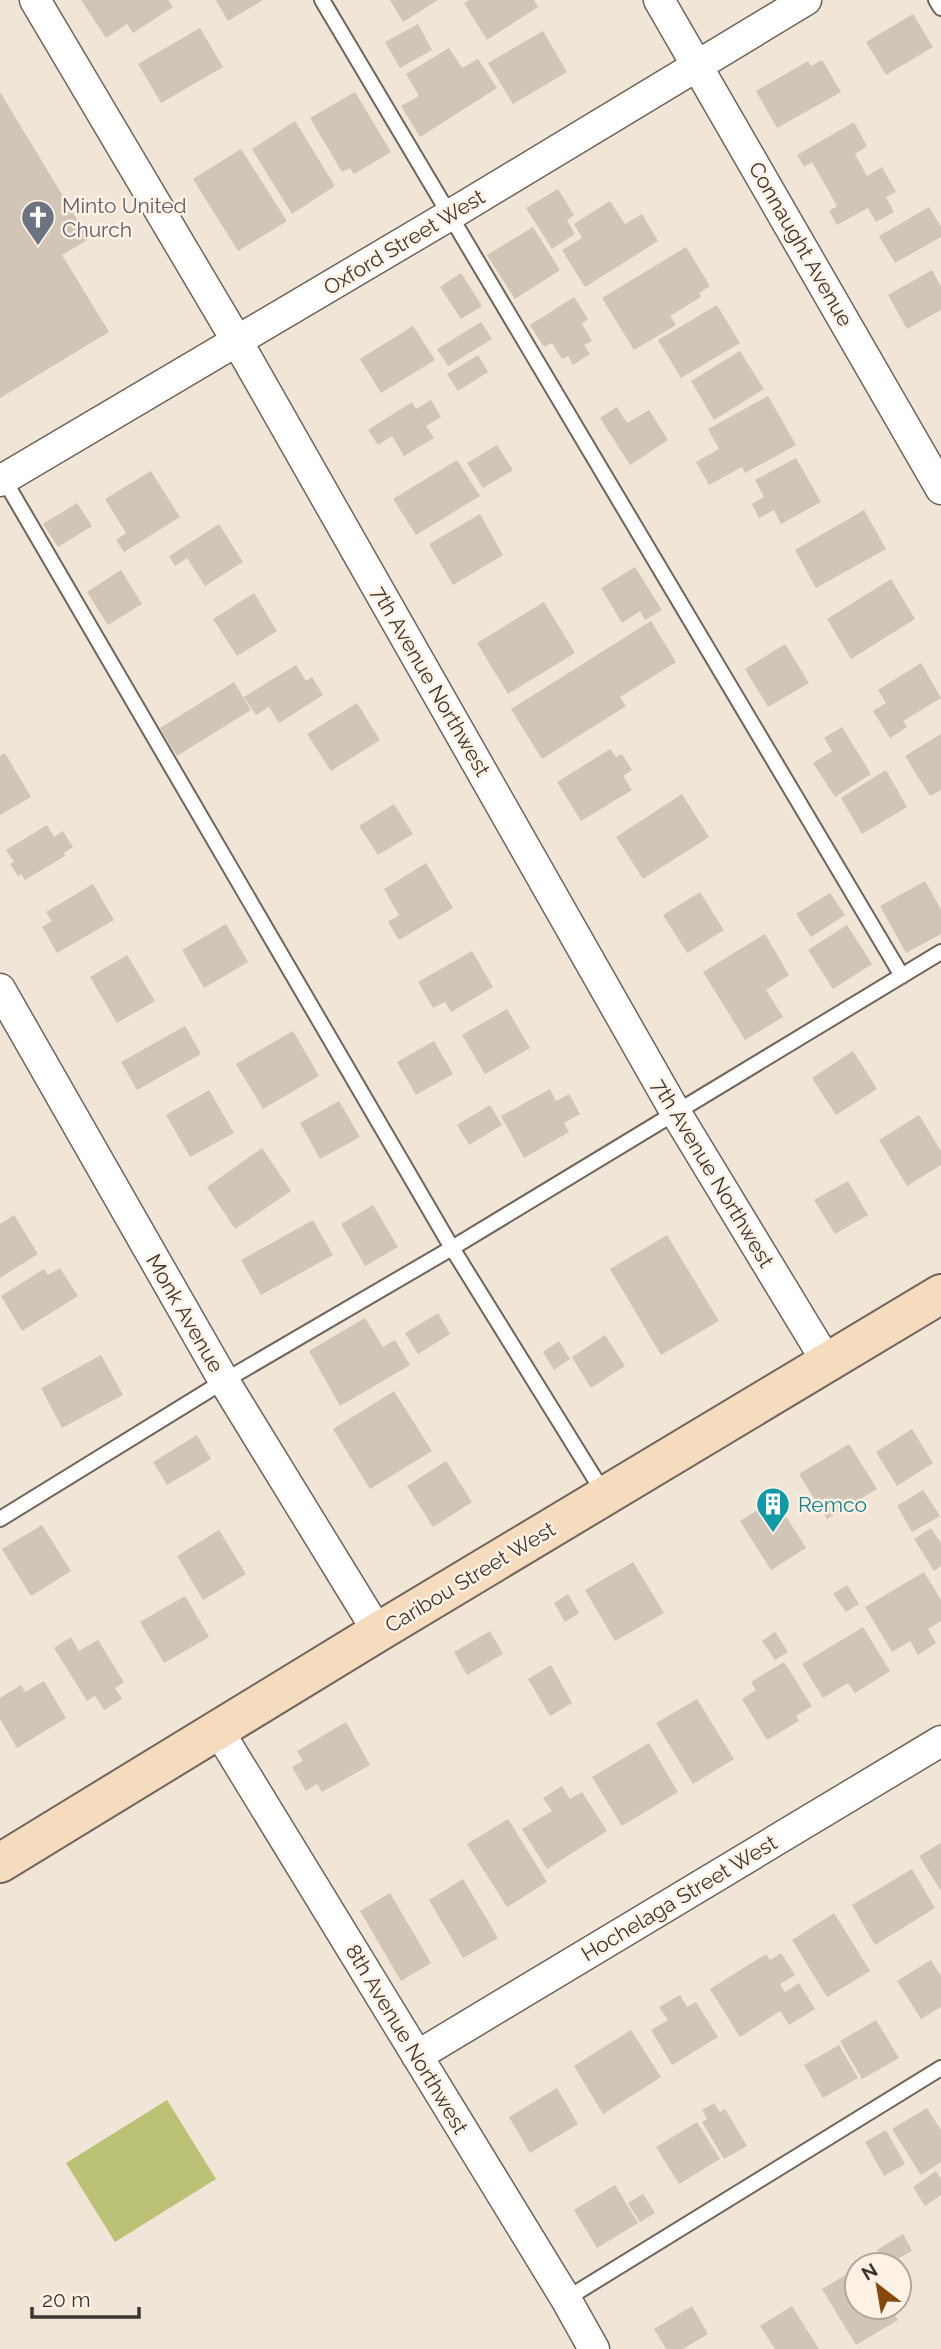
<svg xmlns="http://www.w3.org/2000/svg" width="941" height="2349" viewBox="0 0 941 2349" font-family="Raleway,sans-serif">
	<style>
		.green { fill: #bbc175 }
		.building { fill: #d1c5b7 }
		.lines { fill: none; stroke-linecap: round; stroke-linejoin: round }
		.lane-casing { stroke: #6f6559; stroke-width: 18 }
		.street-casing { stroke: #6f6559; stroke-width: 33 }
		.secondary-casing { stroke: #6f6559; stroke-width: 42 }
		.lane { stroke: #fff; stroke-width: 14 }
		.street { stroke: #fff; stroke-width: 30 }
		.secondary { stroke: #f6dcbf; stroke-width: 38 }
		.labels { text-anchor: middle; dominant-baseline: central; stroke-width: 5; stroke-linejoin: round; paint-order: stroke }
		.worship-label { font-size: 21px; fill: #5b616d; stroke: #fff2e4; text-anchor: start }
		.street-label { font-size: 21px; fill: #3b3631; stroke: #fff2e4 }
		.culture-label { font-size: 21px; fill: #0d838f; stroke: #fff2e4; text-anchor: start }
	</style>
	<rect width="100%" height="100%" fill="#f1e5d7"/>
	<path class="green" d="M167,2100L216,2179L115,2242L66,2163Z"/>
	<path class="building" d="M81,0H168L173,7L133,33L127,24L106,38Z
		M216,0H263L228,21Z
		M390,0H438L403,22Z
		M469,0H534L538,7L487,40L464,3Z
		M913,14L933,47L886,75L866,42Z
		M418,24L432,50L400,68L385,42Z
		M200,28L223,67L161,103L138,64Z
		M543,31L567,72L513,104L488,63Z
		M449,48L462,68L478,59L497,88L420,137L401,106L419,96L406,74Z
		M822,60L841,92L777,128L756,91L808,61L811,66Z
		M0,92L89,239L62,255L109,332L0,398Z
		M355,92L391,152L354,174L350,168L342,172L310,118Z
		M295,121L335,186L292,214L252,149Z
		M854,122L867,146L855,154L867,176L882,167L896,192L886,197L894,212L876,222L868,208L837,225L829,211L837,206L812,162L804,167L797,155Z
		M241,149L287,221L238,251L193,179Z
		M558,189L574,215L567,220L575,234L552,249L526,208Z
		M610,201L625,224L642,214L658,241L585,287L562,250L582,238L574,224Z
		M929,207L941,227V237L895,263L879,236Z
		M533,227L560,270L515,299L487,255Z
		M686,247L710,286L699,293L701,297L670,316L676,325L634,350L602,298Z
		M932,270L941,286V310L907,329L888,295Z
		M461,273L482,306L461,319L440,287Z
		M574,297L588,319L582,324L592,341L584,345L590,354L573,365L568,356L562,359L552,343L544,347L530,325Z
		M717,305L740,343L681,378L658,340Z
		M481,322L492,339L448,366L437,349Z
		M413,326L435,360L381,393L360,359Z
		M740,351L764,389L714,420L691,381Z
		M478,355L488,372L458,391L447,374Z
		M768,396L796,445L745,473L742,467L709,485L696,462L719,449L708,429Z
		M431,400L441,417L426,426L434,438L404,456L392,436L378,445L368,430L412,402L416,409Z
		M617,407L627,423L649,410L668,440L630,465L600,418Z
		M497,445L513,470L483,488L467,463Z
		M796,458L821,502L781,524L774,510L759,518L752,504L764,497L755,480Z
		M457,460L480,496L416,535L393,499Z
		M151,471L180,517L124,552L116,540L126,533L105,499Z
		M77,503L92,526L58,547L43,524Z
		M864,510L886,549L816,588L795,550Z
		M480,514L503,555L453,585L429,544Z
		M219,524L243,562L205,586L187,558L175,566L169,556Z
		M635,567L662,610L645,620L640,611L622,623L601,588Z
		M121,570L142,604L108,625L87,592Z
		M891,579L915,619L851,659L827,619Z
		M254,593L277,631L237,656L213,619Z
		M544,602L575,653L508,694L477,643Z
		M651,621L676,662L620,697L626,706L542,759L511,709Z
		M785,644L809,683L768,707L745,669Z
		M921,663L941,698L903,721L907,727L890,738L873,711L886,703L878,690Z
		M296,665L306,681L312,677L323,695L279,723L269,707L256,715L244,697Z
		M234,682L251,710L177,756L160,728Z
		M357,703L380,740L331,771L307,734Z
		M842,727L871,774L835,797L813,763L832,751L824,738Z
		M941,734V790L930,796L905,756Z
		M610,749L616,757L622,754L632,770L623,776L632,790L581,821L557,782Z
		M5,753L31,797L0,815V756Z
		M886,770L907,807L862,834L841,798Z
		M682,794L709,837L643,879L616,837Z
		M394,804L413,834L378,855L359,826Z
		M47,825L54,837L63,831L73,847L64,853L65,856L25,880L21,874L18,876L10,864L14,862L6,850Z
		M426,863L453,908L399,940L388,922L399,915L384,889Z
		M925,881L941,909V934L906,953L880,906Z
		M93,884L114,920L57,953L42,927L52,921L46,912Z
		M700,892L724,930L687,953L663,915Z
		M830,893L845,915L811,937L796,914Z
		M226,924L248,962L204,988L182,950Z
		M847,925L872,964L833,989L808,950Z
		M765,934L789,975L766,990L783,1017L745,1040L703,972Z
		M472,951L493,987L451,1012L445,1002L433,1008L418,982Z
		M127,955L155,1001L117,1023L90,977Z
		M507,1009L530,1048L485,1074L462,1035Z
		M185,1026L201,1054L137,1090L121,1062Z
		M293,1031L319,1076L263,1109L236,1064Z
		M434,1041L453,1074L416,1095L397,1062Z
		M853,1051L877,1089L836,1115L812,1078Z
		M550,1089L556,1101L569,1094L580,1114L564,1123L569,1132L524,1158L501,1116Z
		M209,1090L234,1133L190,1157L166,1115Z
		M339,1101L360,1137L320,1159L300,1123Z
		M490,1105L502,1125L469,1145L457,1125Z
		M919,1115L941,1151V1165L907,1186L879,1140Z
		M262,1148L291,1191L235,1229L207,1187Z
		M848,1181L868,1215L835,1234L814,1200Z
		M373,1205L398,1247L365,1266L341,1224Z
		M14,1215L38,1254L0,1278V1224Z
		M313,1220L333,1255L261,1295L241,1260Z
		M667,1235L719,1321L661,1355L610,1269Z
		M60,1268L78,1296L22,1331L1,1296L44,1269L48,1275Z
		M438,1313L450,1334L418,1354L405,1333Z
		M365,1318L383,1347L395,1340L410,1365L340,1406L309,1351Z
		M605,1335L625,1366L591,1388L572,1357Z
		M559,1341L570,1359L554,1370L543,1352Z
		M101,1355L123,1395L62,1428L41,1388Z
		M394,1391L432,1451L370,1489L333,1429Z
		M912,1429L933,1463L897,1486L876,1452Z
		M197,1435L211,1459L167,1485L153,1462Z
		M849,1444L877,1489L827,1519L799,1474Z
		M446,1461L472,1502L433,1527L407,1486Z
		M923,1490L940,1516L912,1532L897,1506Z
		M775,1499L806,1548L771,1570L740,1521Z
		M42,1525L71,1571L31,1596L2,1549Z
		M931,1528L941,1543V1566L934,1571L914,1539Z
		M219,1530L246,1574L203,1600L177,1556Z
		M633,1562L664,1613L615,1641L585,1590Z
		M924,1572L941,1600V1621L928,1629L936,1643L918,1655L910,1641L892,1652L865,1607Z
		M847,1585L859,1604L846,1612L833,1594Z
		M568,1594L579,1613L565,1622L554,1603Z
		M185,1596L209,1637L164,1663L140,1622Z
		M863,1627L890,1671L855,1693L848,1683L823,1698L802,1664Z
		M490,1631L503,1654L467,1675L454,1652Z
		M775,1632L788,1652L775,1660L762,1641Z
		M71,1637L79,1651L98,1640L124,1682L115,1688L122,1699L104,1710L95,1696L87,1701L54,1648Z
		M784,1662L812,1706L796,1716L799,1721L767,1740L742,1699L756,1690L751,1682Z
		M551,1665L572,1703L550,1716L528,1679Z
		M44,1681L66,1718L17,1748L0,1719V1698L21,1685L25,1692Z
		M697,1699L734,1759L693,1784L656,1723Z
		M346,1722L370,1765L322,1792L317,1784L306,1791L292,1767L303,1761L297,1751Z
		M649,1743L678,1792L622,1826L592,1777Z
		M562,1786L570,1799L582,1792L607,1831L547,1869L522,1829L552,1811L543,1798Z
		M508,1819L547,1882L507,1907L467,1844Z
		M941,1843V1891L919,1856Z
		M912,1869L935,1908L875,1945L852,1905Z
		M463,1879L498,1938L463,1958L429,1900Z
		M390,1893L431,1963L401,1981L360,1911Z
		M834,1913L870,1971L827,1997L792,1940Z
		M781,1953L795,1975L780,1984L785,1992L799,1983L815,2009L789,2025L780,2011L740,2037L710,1989L766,1954L770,1960Z
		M931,1960L941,1976V2007L921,2019L897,1981Z
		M680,1995L687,2007L696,2002L718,2037L672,2065L651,2030L668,2020L659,2007Z
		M876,2020L899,2058L862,2079L840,2041Z
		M631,2030L661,2077L603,2114L574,2066Z
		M839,2045L858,2078L823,2098L804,2065Z
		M557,2088L578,2124L530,2153L509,2117Z
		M714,2103L720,2112L725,2109L747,2146L724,2159L702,2122L707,2119L702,2110Z
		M927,2108L941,2130V2162L921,2175L892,2129Z
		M697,2122L720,2159L679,2184L656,2147Z
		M886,2130L905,2164L884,2176L865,2142Z
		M936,2171L941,2179V2195L925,2206L913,2187Z
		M615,2185L638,2223L597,2248L574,2210Z
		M643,2194L655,2213L640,2222L628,2203Z
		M903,2234L912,2251L886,2265L877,2250Z
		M857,2268V2307H890L898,2320L856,2345L822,2289Z
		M692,2306L708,2334L683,2349H666L654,2329Z
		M792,2306L819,2349H775L760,2326Z"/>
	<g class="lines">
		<g class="lane-casing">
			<path id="lane" d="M322,0L902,976
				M936,0L941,8
				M2,476L452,1248L605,1495
				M0,1519L224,1381L452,1248L941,952
				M566,2299L941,2068"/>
		</g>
		<g class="street-casing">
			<path id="street" d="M35,0L237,341L676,1113L827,1362
				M659,0L941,489
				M0,481L450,215L806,0
				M0,989L224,1381L378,1632
				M218,1730L566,2299L594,2349
				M417,2056L941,1741"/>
		</g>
		<g class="secondary-casing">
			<path id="secondary" d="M0,1863L378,1632L941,1294"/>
		</g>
		<use href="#lane" class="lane"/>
		<use href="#street" class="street"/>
		<use href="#secondary" class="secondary"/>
	</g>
	<defs>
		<g id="church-pin" transform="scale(1.75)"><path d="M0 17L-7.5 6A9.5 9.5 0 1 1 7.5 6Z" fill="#6b7280" stroke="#fff2e4"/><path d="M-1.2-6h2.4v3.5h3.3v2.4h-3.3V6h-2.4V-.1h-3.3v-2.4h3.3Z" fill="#fff"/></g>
		<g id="building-pin" transform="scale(1.75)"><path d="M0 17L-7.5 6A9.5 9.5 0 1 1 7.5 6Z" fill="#0f9aa8" stroke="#fff2e4"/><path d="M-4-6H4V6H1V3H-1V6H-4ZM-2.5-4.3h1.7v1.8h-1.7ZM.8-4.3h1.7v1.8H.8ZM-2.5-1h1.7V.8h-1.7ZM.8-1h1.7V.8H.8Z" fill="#fff"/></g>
	</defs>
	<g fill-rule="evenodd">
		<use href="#church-pin" x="38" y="217"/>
		<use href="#building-pin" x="773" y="1504"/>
	</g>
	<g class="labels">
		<g class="worship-label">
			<text x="62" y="205">Minto United<tspan x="62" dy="24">Church</tspan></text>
		</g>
		<g class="street-label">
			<text transform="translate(404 242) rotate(-31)">Oxford Street West</text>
			<text transform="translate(801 244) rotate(60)">Connaught Avenue</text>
			<text transform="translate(431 681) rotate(60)">7th Avenue Northwest</text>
			<text transform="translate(713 1173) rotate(59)">7th Avenue Northwest</text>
			<text transform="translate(185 1313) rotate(60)">Monk Avenue</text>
			<text transform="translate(470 1577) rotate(-31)">Caribou Street West</text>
			<text transform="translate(679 1898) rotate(-31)">Hochelaga Street West</text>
			<text transform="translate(407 2039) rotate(59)">8th Avenue Northwest</text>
		</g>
		<g class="culture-label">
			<text x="798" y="1504">Remco</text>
		</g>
	</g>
	<g transform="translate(878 2286) rotate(329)"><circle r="33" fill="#fff2e4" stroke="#b1a79c" stroke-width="2"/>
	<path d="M0-5L12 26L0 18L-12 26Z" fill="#87480c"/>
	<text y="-10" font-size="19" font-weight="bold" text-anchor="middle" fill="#3b3631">N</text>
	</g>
	<path d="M32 2307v10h107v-10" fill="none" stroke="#3b3631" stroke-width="3.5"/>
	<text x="42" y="2307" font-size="21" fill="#3b3631" stroke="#fff2e4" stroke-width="5" paint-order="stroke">20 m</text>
</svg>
